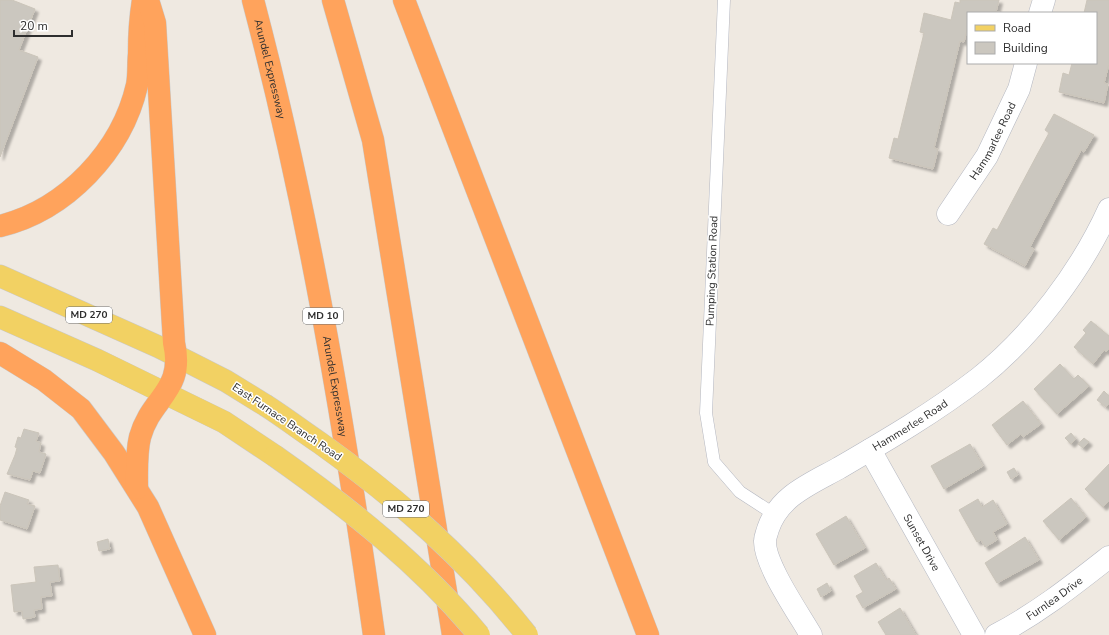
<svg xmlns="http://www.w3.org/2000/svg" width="1109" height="635" viewBox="0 0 1109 635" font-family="'Nunito Sans',sans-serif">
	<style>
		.building { fill: #cbc7bf; stroke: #cbc5ba; filter: url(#shadow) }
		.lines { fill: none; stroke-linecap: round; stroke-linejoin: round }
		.lane-casing { stroke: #b4b7c1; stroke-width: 13 }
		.street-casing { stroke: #b4b7c1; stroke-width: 23 }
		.primary-casing { stroke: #c9c9c9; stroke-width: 23 }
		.highway-casing { stroke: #c9c9c9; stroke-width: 23 }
		.lane { stroke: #fff; stroke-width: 12 }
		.street { stroke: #fff; stroke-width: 22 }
		.primary { stroke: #f2d163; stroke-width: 22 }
		.highway { stroke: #ffa35c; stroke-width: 22 }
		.primary-bridge-casing { stroke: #c9c9c9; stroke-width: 23; stroke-linecap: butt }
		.primary-bridge { stroke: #f2d163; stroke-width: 22 }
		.labels { text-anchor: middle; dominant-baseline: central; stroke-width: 3; stroke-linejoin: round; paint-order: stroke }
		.shield { fill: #fff; stroke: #6d6d6d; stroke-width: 1 }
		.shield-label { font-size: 10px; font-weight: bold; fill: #2e2e2e }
		.street-label { font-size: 11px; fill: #2e2e2e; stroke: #fff }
	</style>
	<defs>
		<filter id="shadow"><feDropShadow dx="3.5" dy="3.5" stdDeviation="1" flood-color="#0004"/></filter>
	</defs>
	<rect width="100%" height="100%" fill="#efe9e1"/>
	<path class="building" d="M0,0H12L35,9L19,50L38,57L0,157Z
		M960,0H999L996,12H1000L968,13V26L964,42L960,41L934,148L938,149L933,169L889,158L894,138L898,139L924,33L920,32L924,13L951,20L955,2L960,3Z
		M1087,0H1109V64L1104,83L1108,84L1104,103L1059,92L1063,73L1069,75L1072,63H1096V13H1084Z
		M1054,114L1094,135L1084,152L1081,150L1030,247L1034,249L1025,266L984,244L993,228L997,230L1038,153L1049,133L1045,130Z
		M1091,321L1109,336V349L1106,352L1104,350L1093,364L1074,347L1086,333L1083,330Z
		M1060,364L1074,379L1078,375L1089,386L1057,414L1034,389Z
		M1104,391L1109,396V404L1106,407L1097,400Z
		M1023,401L1041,424L1023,437L1021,434L1007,445L992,425Z
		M24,429L39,433L36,441L41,443L39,452L46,454L40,473L33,471L30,480L7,474L15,455L17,448L15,447L18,437L21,438Z
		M1071,433L1076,439L1071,444L1065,438Z
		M1084,438L1089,442L1083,448L1078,444Z
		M970,444L983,466L944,489L931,466Z
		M1109,464V501L1103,507L1085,489Z
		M1014,468L1018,475L1011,479L1007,472Z
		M5,492L29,500L27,504L35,506L27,529L0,520V506Z
		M1071,498L1086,517L1059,540L1043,521Z
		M978,499L982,507L993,500L1007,524L993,532L997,540L985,547L981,540L977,542L959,510Z
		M846,516L865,548L834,565L816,534Z
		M1025,537L1039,560L997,583L985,563Z
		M108,539L110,549L99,551L97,542Z
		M876,563L886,580L889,578L896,589L863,608L856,596L863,592L854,576Z
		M58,565L60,581L50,582L52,596L41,597L42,609L34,610L35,617L23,619L22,611L14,612L11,585L36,582L34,567Z
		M827,583L831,591L821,597L817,589Z
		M900,608L910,625L916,635H886L878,622Z"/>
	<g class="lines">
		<g class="lane-casing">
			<path id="lane" d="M724,0L706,413L714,462L740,492L774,514"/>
		</g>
		<g class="street-casing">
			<g id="street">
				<path d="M1040,13L1044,0"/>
				<path id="s1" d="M948,214L987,156L1019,89L1026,63"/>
				<path id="s2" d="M870,450L974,635"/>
				<path id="s3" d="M811,635C799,614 764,564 765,541C765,537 767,533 768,529C779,496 810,484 839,468C887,440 935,412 979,378C1032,336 1081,271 1109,209"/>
				<path id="s4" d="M996,635C1038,613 1072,586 1109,557"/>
			</g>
		</g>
		<g class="primary-casing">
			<path id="primary" d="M0,276L159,347L226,381L265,405
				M0,317L97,360L224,422L275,456"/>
		</g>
		<g class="highway-casing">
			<g id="highway">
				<path id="s5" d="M253,0C308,209 344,421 374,635"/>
				<path d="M333,0L373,140L453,635"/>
				<path d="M404,0L648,635"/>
				<path d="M0,226C66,210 122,151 137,85C139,75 138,64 139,54C139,36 140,18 143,0"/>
				<path d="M0,353L44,380L81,409L114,453L148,507L205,635"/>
				<path d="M137,488C137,472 136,453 140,437C151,397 185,391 174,343L155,23L148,0"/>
			</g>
		</g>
		<use href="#lane" class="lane"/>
		<use href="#street" class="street"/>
		<use href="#primary" class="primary"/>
		<use href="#highway" class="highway"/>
		<g class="primary-bridge-casing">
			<path id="primary-bridge" d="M265,405C284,417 302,431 320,443C398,499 467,559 527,635
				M275,456C349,508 421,565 479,635"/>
		</g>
		<use href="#primary-bridge" class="primary-bridge"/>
	</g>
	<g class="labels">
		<g class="shield">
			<rect x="66" y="307" width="46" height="16" rx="3"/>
			<rect x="303" y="308" width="40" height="16" rx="3"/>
			<rect x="383" y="501" width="46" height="16" rx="3"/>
		</g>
		<g class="shield-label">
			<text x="89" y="315">MD 270</text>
			<text x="323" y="316">MD 10</text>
			<text x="406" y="509">MD 270</text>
		</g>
		<g class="street-label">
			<text stroke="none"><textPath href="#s5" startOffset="71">Arundel Expressway</textPath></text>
			<text stroke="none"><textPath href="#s1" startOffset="86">Hammarlee Road</textPath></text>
			<text transform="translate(712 271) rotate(-88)">Pumping Station Road</text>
			<text stroke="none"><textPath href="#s5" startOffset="395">Arundel Expressway</textPath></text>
			<text transform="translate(287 422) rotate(34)">East Furnace Branch Road</text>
			<text stroke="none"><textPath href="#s3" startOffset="297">Hammerlee Road</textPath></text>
			<text stroke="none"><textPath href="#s2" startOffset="106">Sunset Drive</textPath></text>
			<text stroke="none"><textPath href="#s4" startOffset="69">Furnlea Drive</textPath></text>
		</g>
	</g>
	<rect x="967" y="12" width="130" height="52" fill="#ffffff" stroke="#ababab"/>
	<rect x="975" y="25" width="20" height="6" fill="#f2d163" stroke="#ababab"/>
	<text x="1003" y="32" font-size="12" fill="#2e2e2e">Road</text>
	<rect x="975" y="42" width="20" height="12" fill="#cbc7bf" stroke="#ababab"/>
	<text x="1003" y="52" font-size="12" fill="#2e2e2e">Building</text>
	<path d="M14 30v6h58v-6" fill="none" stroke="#2e2e2e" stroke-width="2"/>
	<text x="20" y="30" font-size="12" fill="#2e2e2e" stroke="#ffffff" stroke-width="3" paint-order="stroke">20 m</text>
</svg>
